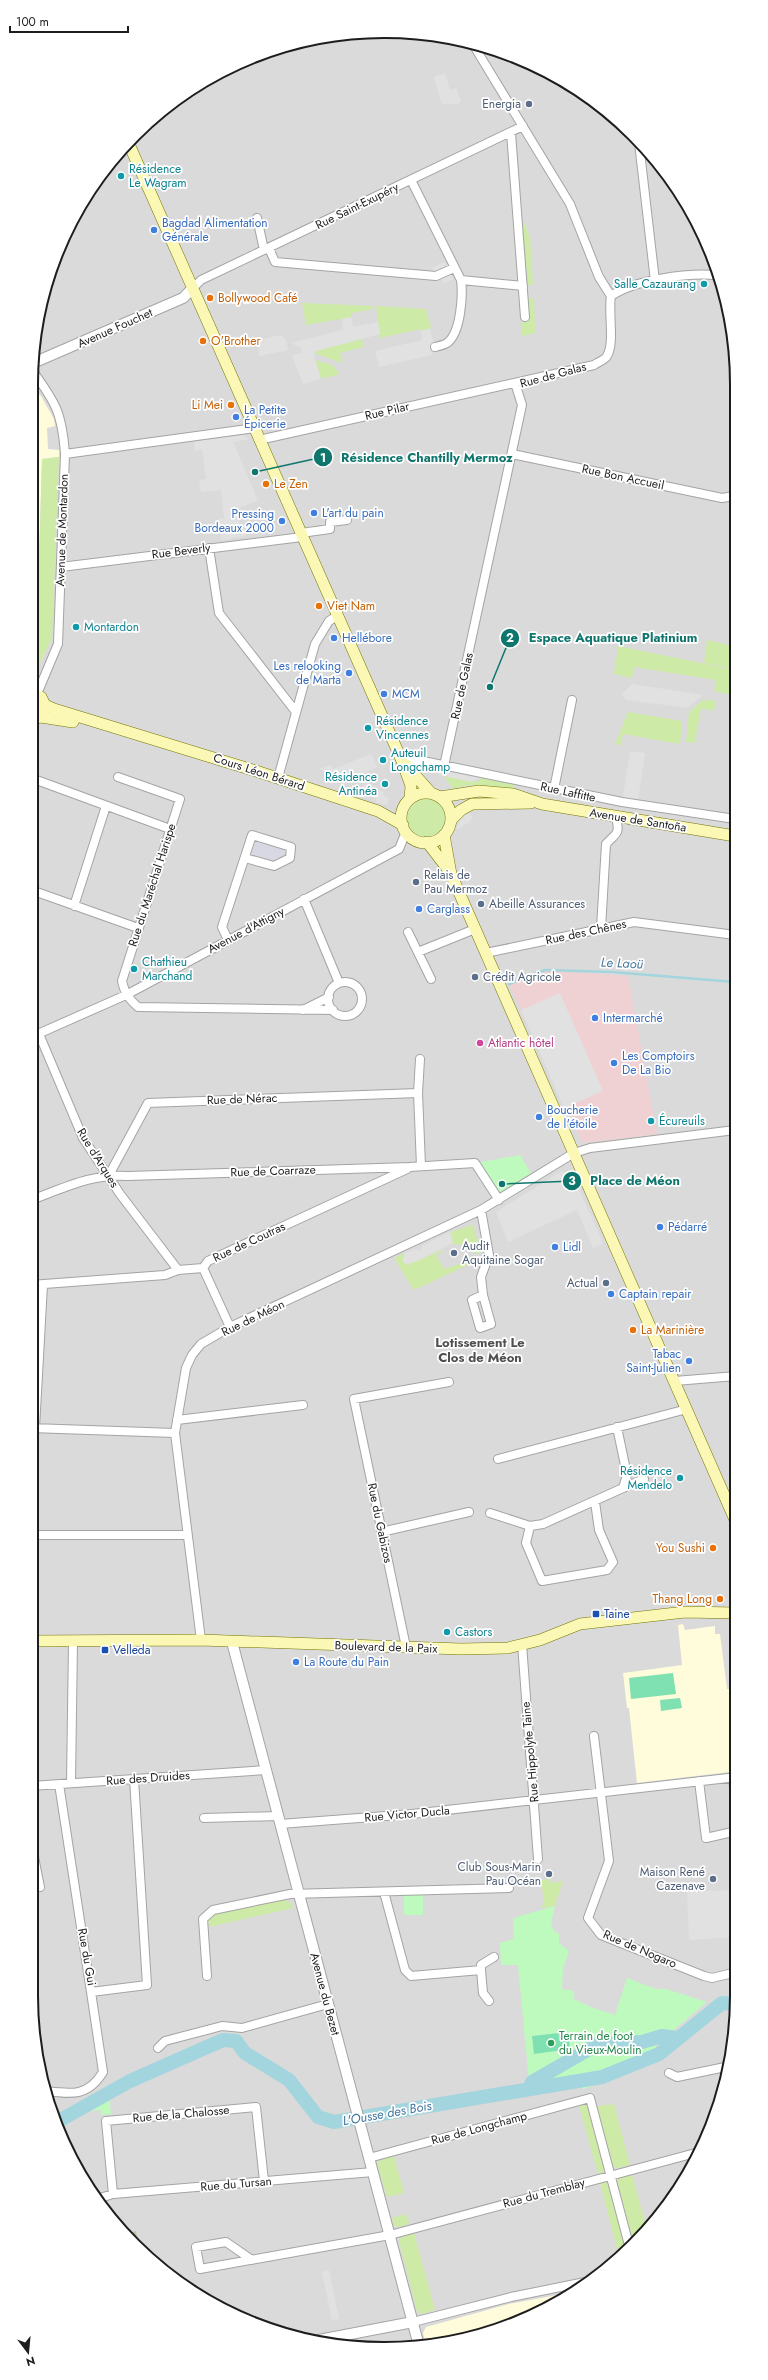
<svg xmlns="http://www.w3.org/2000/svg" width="768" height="2380" viewBox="0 0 768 2380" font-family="Jost,sans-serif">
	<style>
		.residential { fill: #dbdada }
		.commercial { fill: #f0d1d3 }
		.education { fill: #fffcdb }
		.construction { fill: #c3c1ae }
		.grass { fill: #ceeaa7 }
		.park { fill: #befabe }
		.pitch { fill: #7fe0b2 }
		.parking { fill: #e1e1e1 }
		.plaza { fill: #d7d8e4 }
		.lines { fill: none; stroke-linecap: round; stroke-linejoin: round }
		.stream { stroke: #a2d5dd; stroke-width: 2.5 }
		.river { stroke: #a2d5dd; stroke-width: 14 }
		.minor-casing { stroke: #a4a4a4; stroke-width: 10 }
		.tertiary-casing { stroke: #a4a4a4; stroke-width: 12 }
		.secondary-casing { stroke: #737603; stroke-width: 12 }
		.minor { stroke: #fff; stroke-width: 8 }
		.tertiary { stroke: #fff; stroke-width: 10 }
		.secondary { stroke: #fbf8b5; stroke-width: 11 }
		.service-dot { fill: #5c6f8a; stroke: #fff; stroke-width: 1.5 }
		.culture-dot { fill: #0f9aa8; stroke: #fff; stroke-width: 1.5 }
		.shop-dot { fill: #3f7fe0; stroke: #fff; stroke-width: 1.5 }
		.food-dot { fill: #e8710a; stroke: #fff; stroke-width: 1.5 }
		.hotel-dot { fill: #d1479c; stroke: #fff; stroke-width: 1.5 }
		.transit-dot { fill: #1a4fb4; stroke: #fff; stroke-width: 1.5 }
		.leisure-dot { fill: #2e9e5b; stroke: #fff; stroke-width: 1.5 }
		.labels { text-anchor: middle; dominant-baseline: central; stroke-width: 3.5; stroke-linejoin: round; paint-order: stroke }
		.service-label { font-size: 12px; fill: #4e5e75; stroke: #fff; text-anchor: end }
		.culture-label { font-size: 12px; fill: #0d838f; stroke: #fff; text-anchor: start }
		.street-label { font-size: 12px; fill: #1d1d1d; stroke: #fff }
		.shop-label { font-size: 12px; fill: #366cbe; stroke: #fff; text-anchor: start }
		.food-label { font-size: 12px; fill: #c56008; stroke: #fff; text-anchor: start }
		.hotel-label { font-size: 12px; fill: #b23c85; stroke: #fff; text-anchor: start }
		.transit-label { font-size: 12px; fill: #164399; stroke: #fff; text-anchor: start }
		.leisure-label { font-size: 12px; fill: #27864d; stroke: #fff; text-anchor: start }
		.water-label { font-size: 13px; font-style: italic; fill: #42789e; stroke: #fff }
		.neighbourhood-label { font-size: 13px; font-weight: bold; fill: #505050; stroke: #fff }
		.rim { fill: none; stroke: #1d1d1d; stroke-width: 2 }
		.leader { fill: none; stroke: #0f766e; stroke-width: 1.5 }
		.callout-dot { fill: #0f766e; stroke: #fff; stroke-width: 1.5 }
		.mark-label { font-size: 12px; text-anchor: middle; font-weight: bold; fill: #fff }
		.callout-label { font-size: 13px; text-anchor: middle; font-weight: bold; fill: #0f766e; stroke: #fff; stroke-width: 3.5; stroke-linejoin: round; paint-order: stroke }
	</style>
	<rect width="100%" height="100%" fill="#efeae3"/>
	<path class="residential" d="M384,31L453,38L561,78L649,151L701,228L734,338L737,1996L730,2065L710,2131L677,2192L633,2246L580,2289L475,2337L407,2348L338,2346L228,2312L169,2276L119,2229L58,2131L38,2065L31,1996V384L38,315L58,249L91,188L135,134L188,90L249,58L315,38Z"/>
	<path class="commercial" d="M545,970L628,976L657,1134L583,1143L509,984Z"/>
	<path class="education" d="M31,387L41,396L54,419L55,426L47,428L48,449L59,450V457L42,459L38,595H31Z
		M683,1624L685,1630L715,1626V1634H720L727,1689H736L737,1771L637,1783L629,1708H627L623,1673L682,1665L678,1625Z
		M568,2293V2295L475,2337L426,2345L423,2333L426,2327L509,2304Z"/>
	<path class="construction" d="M136,2231L139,2248L124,2234Z"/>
	<path class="grass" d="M525,223L530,238L533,284L528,285L522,224Z
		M527,298H534L535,333L522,336L521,322L530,321L529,302H527Z
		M302,303L372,306L373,309L352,313V317L306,325Z
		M376,306L426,309L431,328L421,331L420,329L380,338Z
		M362,339L363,347L340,353L342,363L314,353L316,351Z
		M315,360L332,365L340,374L321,379Z
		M59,457L52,638L31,683C31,665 34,664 37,648L31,645V595H38L42,459Z
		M707,640L734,646L730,668L704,663Z
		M618,646L735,670L734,695L714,691L716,680L634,667L632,678L614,674Z
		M703,700L716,701L714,711L701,708L695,743L686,742L689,712Z
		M628,712L682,721L680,744L623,734L621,745L615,744Z
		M444,776L478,782L481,777L515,784L513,789L469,785L453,789Z
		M407 818a19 19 0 1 1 38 0a19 19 0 1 1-38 0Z
		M473,1225L481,1252L474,1255L475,1253L462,1244L453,1245L450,1232Z
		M441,1250L442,1252L436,1255L444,1269L482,1256L483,1258L414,1290L394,1258L404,1253L411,1262H415Z
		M550,1879L551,1883L563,1881L555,1906L541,1908L544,1902L541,1880Z
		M281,1899L291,1903L293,1908L209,1927L208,1919L212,1915Z
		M584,2104L588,2107L604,2169L602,2173L598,2174L579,2106Z
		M614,2104L630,2165L617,2168L613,2167L597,2106Z
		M394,2156L404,2193L387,2197L377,2164L380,2159Z
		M632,2174L647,2230L634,2245L617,2181L621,2177Z
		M604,2182L609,2184L627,2251L616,2260L617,2249L600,2183Z
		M406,2214L409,2224L399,2227L394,2226L392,2218Z
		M414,2233L435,2310L421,2314L417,2311L399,2241L401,2237Z"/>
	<path class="park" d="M520,1155L531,1173L497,1195L475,1163Z
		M404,1895H423V1915H404Z
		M555,1906L551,1924L555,1932L559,1934V1943L569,1951L563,1969L562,1989L574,1991V1999L591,2007L615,2015L627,1978L656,1989H666L707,2002L656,2045L658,2053L591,2081L590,2087L583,2089L581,2084L530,2092L518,1965H501L500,1943L514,1939L513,1918Z
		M109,2096L111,2114L101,2115V2110L89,2111V2107Z"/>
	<path class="pitch" d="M31,468H34L36,510L31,552Z
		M673,1673L676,1694L631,1699L629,1678Z
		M680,1698L682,1708L661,1711L660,1700Z
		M568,2032L570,2049L534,2054L532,2036Z"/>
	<path class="parking" d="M445,73L450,90L456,88L461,102L454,105L449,103L442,105L434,77Z
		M444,262L453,279L444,284L440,275L436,276L432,268Z
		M351,317L353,327L378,322L380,334L316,351L314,355L321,379L303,384L292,356L302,353L301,348L291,343L343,330L342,319Z
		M430,329L433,342L430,348L432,355L379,367L375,351L422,340L421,331Z
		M281,335L286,340L288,350L259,356L257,340Z
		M244,435L249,439L233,442L258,500L235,510L246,536L221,540L218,519L224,518L221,490L201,492L199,480L206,479L202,450L195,451L194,441Z
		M31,558H39L38,595H31Z
		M632,684L703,695L687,708L626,700L622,694Z
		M630,751L645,753L638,800L623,797Z
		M371,754L377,767L357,777V782L319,769L330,765L333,769Z
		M441,768L481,777L471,782L439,775Z
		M368,782L370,787L384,792L383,796L389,798L387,805L375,802L376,799L360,793L363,785Z
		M468,811L472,817L470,822L456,830L462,815Z
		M560,993L603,1091L564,1108L521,1010Z
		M562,1171L576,1183L603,1243L593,1248L577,1210L508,1242L496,1212Z
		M450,1232L453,1243L415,1262H411L410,1265L403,1262L404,1253L415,1249L420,1251L423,1245Z
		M733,1890L736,1937L689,1940L687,1892Z
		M329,2270L339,2319L332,2320L322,2272Z"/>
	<path class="plaza" d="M259,841L280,847L282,851L280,859L273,862L254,856L252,850L254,844Z"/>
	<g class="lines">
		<path class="stream" d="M509,984L545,970L612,972L735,982"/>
		<path class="river" d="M529,2089L532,2082L598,2044L642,2042L662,2036L677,2038
			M55,2123L130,2081L223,2040L236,2041L245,2053L289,2080L318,2117L334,2122L602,2077L659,2054L722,2003L736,2004"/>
		<g class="minor-casing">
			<path id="minor" d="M511,133L525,317
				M639,143L655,281
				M411,180L461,280C463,295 461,333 447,343C444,345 439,346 435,347
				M257,218L264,250
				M269,248L275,262L436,276L454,268
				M461,280L523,286
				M193,288L201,280L523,126
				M611,296C634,280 686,273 715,275
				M32,370C56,403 62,413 65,454L58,644L37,694
				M259,440L594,365C598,362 605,360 607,356C615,343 608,312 611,296L599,277L570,204L474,46
				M65,454L255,428
				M512,454L722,498L734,496
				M301,533L330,529V522L347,520
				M209,548L219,613L296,712
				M61,567L302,537
				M402,761L428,762L622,802L735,819
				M444,766L522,405L515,383
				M118,777L180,799L122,981C125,994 129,999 138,1007L333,1010
				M31,778L170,829
				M278,778L315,644L329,621L337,616
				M554,789L572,700
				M31,890L138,928
				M304,899L339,983
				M74,906L106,806
				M601,928L606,844C617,832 620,835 616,817
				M408,932L431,979
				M228,940L222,927L252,835L291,847L290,858L274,866L245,858
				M418,952L475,929
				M486,953L634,922L735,935
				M328 999a17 17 0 1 1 34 0a17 17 0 1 1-34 0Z
				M303,1010L329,997
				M39,1034L83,1138L120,1194L178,1270
				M31,1037L126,995L399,849L406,832
				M420,1059L418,1093L421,1166
				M109,1175L148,1103L418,1093
				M31,1200C64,1188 93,1173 128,1176L410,1167L475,1163L499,1200
				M481,1210L489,1255L481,1277L483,1295L491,1324L480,1328L472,1300L483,1295
				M203,1268L230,1327
				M31,1285L165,1275L178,1270L203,1268L208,1261L407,1169
				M675,1381L736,1376
				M177,1420L303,1405
				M31,1428L175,1433
				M35,1428L43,1285
				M498,1459L687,1409
				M623,1488L644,1479
				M490,1513L530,1526L543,1524L623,1488L627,1475L617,1427
				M530,1526L526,1543L542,1581L607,1570L613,1562L599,1530L595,1502
				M381,1532L469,1512
				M31,1535H187
				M201,1640L175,1433L186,1368L192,1355L201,1344L230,1327L481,1210L574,1153L590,1148L735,1130
				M522,1644L538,1859
				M406,1647L354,1399L449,1382
				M594,1736L609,1861L588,1918L601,1935L704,1976L712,1978L737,1972
				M733,1777L737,1817
				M699,1781L706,1838L737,1831
				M71,1783L73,1641
				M59,1784L91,1992L147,1985L134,1779
				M31,1786L266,1770
				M204,1818L278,1816
				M280,1824L412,1814L737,1777
				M31,1842L40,1887
				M737,1853L735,1858L737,1875
				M384,1892L405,1970L411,1976L481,1970V1965L494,1957
				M481,1970L483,1993L489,2001
				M207,1976L203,1919L213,1910L290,1894L509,1888
				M158,2048L165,2041L222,2026L242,2028L328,2004
				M669,2073L677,2077L730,2066
				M46,2091C71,2094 88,2097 103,2072L91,1992
				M369,2158L590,2098L630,2249
				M113,2194L106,2121L256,2107L264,2181
				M100,2198L113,2194L373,2172
				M252,2260L226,2242L196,2247L200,2269L390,2235L699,2152
				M413,2322L511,2297L590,2281"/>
		</g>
		<g class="tertiary-casing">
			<path id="tertiary" d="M33,363L183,298L193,288
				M232,1642L419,2346
				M319,2340L413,2322"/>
		</g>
		<g class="secondary-casing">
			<path id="secondary" d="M128,142L402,761L411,786L410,799
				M31,694L41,697L45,705L41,717L31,720
				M45,705L54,709L256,771L378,811L403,825
				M41,717L73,722
				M406,765L431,793
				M401 818a25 25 0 1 1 50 0a25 25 0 1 1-50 0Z
				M440,797L479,791L513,794L542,804L735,836
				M451,820L461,810L472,804L531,803
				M444,835L451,874L736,1522
				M427,842L450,872
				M31,1641L201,1640L461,1649L508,1648L540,1640L580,1624L685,1612L736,1613"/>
		</g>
		<use href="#minor" class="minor"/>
		<use href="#tertiary" class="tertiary"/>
		<use href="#secondary" class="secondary"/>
	</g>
	<g class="service-dot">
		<circle cx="529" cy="104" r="4"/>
		<circle cx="416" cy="882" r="4"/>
		<circle cx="481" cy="904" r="4"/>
		<circle cx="475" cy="977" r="4"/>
		<circle cx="454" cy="1253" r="4"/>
		<circle cx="606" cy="1283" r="4"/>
		<circle cx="549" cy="1874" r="4"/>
		<circle cx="713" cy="1879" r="4"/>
	</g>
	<g class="culture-dot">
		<circle cx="121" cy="176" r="4"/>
		<circle cx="704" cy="284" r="4"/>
		<circle cx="76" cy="627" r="4"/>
		<circle cx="368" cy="728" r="4"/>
		<circle cx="383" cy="760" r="4"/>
		<circle cx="385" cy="784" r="4"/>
		<circle cx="134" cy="969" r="4"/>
		<circle cx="651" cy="1121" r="4"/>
		<circle cx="680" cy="1478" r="4"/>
		<circle cx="447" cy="1632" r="4"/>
	</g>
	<g class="shop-dot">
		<circle cx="154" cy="230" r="4"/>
		<circle cx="236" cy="417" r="4"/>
		<circle cx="314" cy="513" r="4"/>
		<circle cx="282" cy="521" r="4"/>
		<circle cx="334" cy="638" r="4"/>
		<circle cx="349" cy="673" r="4"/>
		<circle cx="384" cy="694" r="4"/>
		<circle cx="419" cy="909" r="4"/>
		<circle cx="595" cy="1018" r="4"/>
		<circle cx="614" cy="1063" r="4"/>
		<circle cx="539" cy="1117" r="4"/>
		<circle cx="660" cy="1227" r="4"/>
		<circle cx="555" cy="1247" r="4"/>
		<circle cx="611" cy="1294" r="4"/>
		<circle cx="689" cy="1361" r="4"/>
		<circle cx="296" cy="1662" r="4"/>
	</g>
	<g class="food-dot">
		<circle cx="210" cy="298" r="4"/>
		<circle cx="203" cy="341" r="4"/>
		<circle cx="231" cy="405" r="4"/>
		<circle cx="266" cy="484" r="4"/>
		<circle cx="319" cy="606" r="4"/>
		<circle cx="633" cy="1330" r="4"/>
		<circle cx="713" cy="1548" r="4"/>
		<circle cx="720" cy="1599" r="4"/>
	</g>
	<circle class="hotel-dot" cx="480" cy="1043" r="4"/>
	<g class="transit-dot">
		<rect x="592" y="1610" width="8" height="8" rx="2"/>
		<rect x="101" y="1646" width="8" height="8" rx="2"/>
	</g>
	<circle class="leisure-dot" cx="551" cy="2043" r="4"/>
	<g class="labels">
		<g class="service-label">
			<text x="521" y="104">Energia</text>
			<text x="424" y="875" text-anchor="start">Relais de<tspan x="424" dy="14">Pau Mermoz</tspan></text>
			<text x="489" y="904" text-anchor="start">Abeille Assurances</text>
			<text x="483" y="977" text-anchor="start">Crédit Agricole</text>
			<text x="462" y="1246" text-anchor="start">Audit<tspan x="462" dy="14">Aquitaine Sogar</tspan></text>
			<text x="598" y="1283">Actual</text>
			<text x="541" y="1867">Club Sous-Marin<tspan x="541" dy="14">Pau Océan</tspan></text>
			<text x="705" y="1872">Maison René<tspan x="705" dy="14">Cazenave</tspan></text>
		</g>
		<g class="culture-label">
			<text x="129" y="169">Résidence<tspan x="129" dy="14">Le Wagram</tspan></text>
			<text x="696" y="284" text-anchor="end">Salle Cazaurang</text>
			<text x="84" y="627">Montardon</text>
			<text x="376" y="721">Résidence<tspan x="376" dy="14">Vincennes</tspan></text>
			<text x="391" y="753">Auteuil<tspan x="391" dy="14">Longchamp</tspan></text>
			<text x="377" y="777" text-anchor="end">Résidence<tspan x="377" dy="14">Antinéa</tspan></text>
			<text x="142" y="962">Chathieu<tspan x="142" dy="14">Marchand</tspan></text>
			<text x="659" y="1121">Écureuils</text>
			<text x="672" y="1471" text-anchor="end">Résidence<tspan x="672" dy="14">Mendelo</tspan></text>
			<text x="455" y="1632">Castors</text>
		</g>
		<g class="street-label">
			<text transform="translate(357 206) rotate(-26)">Rue Saint-Exupéry</text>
			<text transform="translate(115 328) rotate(-24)">Avenue Fouchet</text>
			<text transform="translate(553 375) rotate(-15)">Rue de Galas</text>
			<text transform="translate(387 411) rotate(-13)">Rue Pilar</text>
			<text transform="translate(623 477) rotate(12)">Rue Bon Accueil</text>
			<text transform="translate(62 530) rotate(-88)">Avenue de Montardon</text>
			<text transform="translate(181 551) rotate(-7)">Rue Beverly</text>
			<text transform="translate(462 686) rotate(-78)">Rue de Galas</text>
			<text transform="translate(259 772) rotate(18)">Cours Léon Bérard</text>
			<text transform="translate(568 792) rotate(12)">Rue Laffitte</text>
			<text transform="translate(638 820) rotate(9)">Avenue de Santoña</text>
			<text transform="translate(152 885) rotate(-72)">Rue du Maréchal Harispe</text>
			<text transform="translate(246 930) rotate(-28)">Avenue d'Attigny</text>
			<text transform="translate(586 932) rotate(-12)">Rue des Chênes</text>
			<text transform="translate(242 1099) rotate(-2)">Rue de Nérac</text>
			<text transform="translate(98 1158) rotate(58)">Rue d'Arques</text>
			<text transform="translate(273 1171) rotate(-2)">Rue de Coarraze</text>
			<text transform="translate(249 1242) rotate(-25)">Rue de Coutras</text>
			<text transform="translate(253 1318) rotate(-26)">Rue de Méon</text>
			<text transform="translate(380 1523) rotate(78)">Rue du Gabizos</text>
			<text transform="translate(386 1647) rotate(2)">Boulevard de la Paix</text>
			<text transform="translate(530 1752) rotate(-95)">Rue Hippolyte Taine</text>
			<text transform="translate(148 1778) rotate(-4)">Rue des Druides</text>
			<text transform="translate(407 1814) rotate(-5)">Rue Victor Ducla</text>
			<text transform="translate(640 1949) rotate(23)">Rue de Nogaro</text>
			<text transform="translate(87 1957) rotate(80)">Rue du Gui</text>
			<text transform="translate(325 1994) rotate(75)">Avenue du Bezet</text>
			<text transform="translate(181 2114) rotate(-5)">Rue de la Chalosse</text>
			<text transform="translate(479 2128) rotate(-15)">Rue de Longchamp</text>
			<text transform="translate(236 2184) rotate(-5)">Rue du Tursan</text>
			<text transform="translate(544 2193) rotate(-15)">Rue du Tremblay</text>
		</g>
		<g class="shop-label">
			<text x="162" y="223">Bagdad Alimentation<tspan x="162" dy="14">Générale</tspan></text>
			<text x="244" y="410">La Petite<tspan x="244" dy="14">Épicerie</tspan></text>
			<text x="322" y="513">L'art du pain</text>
			<text x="274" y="514" text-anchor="end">Pressing<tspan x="274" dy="14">Bordeaux 2000</tspan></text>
			<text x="342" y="638">Hellébore</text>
			<text x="341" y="666" text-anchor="end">Les relooking<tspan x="341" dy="14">de Marta</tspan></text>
			<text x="392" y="694">MCM</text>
			<text x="427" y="909">Carglass</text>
			<text x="603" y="1018">Intermarché</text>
			<text x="622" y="1056">Les Comptoirs<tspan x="622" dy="14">De La Bio</tspan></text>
			<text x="547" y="1110">Boucherie<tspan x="547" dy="14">de l'étoile</tspan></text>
			<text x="668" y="1227">Pédarré</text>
			<text x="563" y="1247">Lidl</text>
			<text x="619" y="1294">Captain repair</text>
			<text x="681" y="1354" text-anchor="end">Tabac<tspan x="681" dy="14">Saint-Julien</tspan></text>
			<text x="304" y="1662">La Route du Pain</text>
		</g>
		<g class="food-label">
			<text x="218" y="298">Bollywood Café</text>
			<text x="211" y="341">O'Brother</text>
			<text x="223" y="405" text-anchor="end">Li Mei</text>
			<text x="274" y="484">Le Zen</text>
			<text x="327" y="606">Viet Nam</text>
			<text x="641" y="1330">La Marinière</text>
			<text x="705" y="1548" text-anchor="end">You Sushi</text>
			<text x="712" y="1599" text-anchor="end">Thang Long</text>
		</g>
		<g class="hotel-label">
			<text x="488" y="1043">Atlantic hôtel</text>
		</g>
		<g class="transit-label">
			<text x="604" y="1614">Taine</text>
			<text x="113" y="1650">Velleda</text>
		</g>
		<g class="leisure-label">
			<text x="559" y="2036">Terrain de foot<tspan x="559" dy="14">du Vieux-Moulin</tspan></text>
		</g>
		<g class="water-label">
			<text transform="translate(622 963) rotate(3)">Le Laoü</text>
			<text transform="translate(387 2113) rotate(-10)">L'Ousse des Bois</text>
		</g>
		<g class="neighbourhood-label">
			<text x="480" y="1342">Lotissement Le<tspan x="480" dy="15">Clos de Méon</tspan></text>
		</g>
	</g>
	<path d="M0 0H768V2380H0ZM384 38H384A346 346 0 0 1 730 384V1996A346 346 0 0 1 384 2342H384A346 346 0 0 1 38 1996V384A346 346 0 0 1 384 38Z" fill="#fff" fill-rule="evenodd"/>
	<path class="rim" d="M384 38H384A346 346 0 0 1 730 384V1996A346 346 0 0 1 384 2342H384A346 346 0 0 1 38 1996V384A346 346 0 0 1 384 38Z"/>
	<path class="leader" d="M255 472L323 457M490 687L510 638M502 1184L572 1181"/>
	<g class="callout-dot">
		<circle cx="255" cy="472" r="4"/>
		<circle cx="490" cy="687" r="4"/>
		<circle cx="502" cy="1184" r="4"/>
		<circle cx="323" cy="457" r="10"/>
		<circle cx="510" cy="638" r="10"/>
		<circle cx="572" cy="1181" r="10"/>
	</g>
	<g class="mark-label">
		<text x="323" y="462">1</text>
		<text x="510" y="642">2</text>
		<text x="572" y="1185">3</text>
	</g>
	<g class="callout-label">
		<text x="427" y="462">Résidence Chantilly Mermoz</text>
		<text x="613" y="642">Espace Aquatique Platinium</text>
		<text x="635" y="1185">Place de Méon</text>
	</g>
	<g transform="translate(28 2352) rotate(164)" stroke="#ffffff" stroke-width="3" paint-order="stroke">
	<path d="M0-3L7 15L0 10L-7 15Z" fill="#1d1d1d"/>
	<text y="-6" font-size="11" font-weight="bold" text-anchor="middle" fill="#1d1d1d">N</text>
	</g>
	<path d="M10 26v6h118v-6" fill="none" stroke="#1d1d1d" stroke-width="2"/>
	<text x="16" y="26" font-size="12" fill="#1d1d1d" stroke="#ffffff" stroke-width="3" paint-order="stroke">100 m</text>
</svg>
